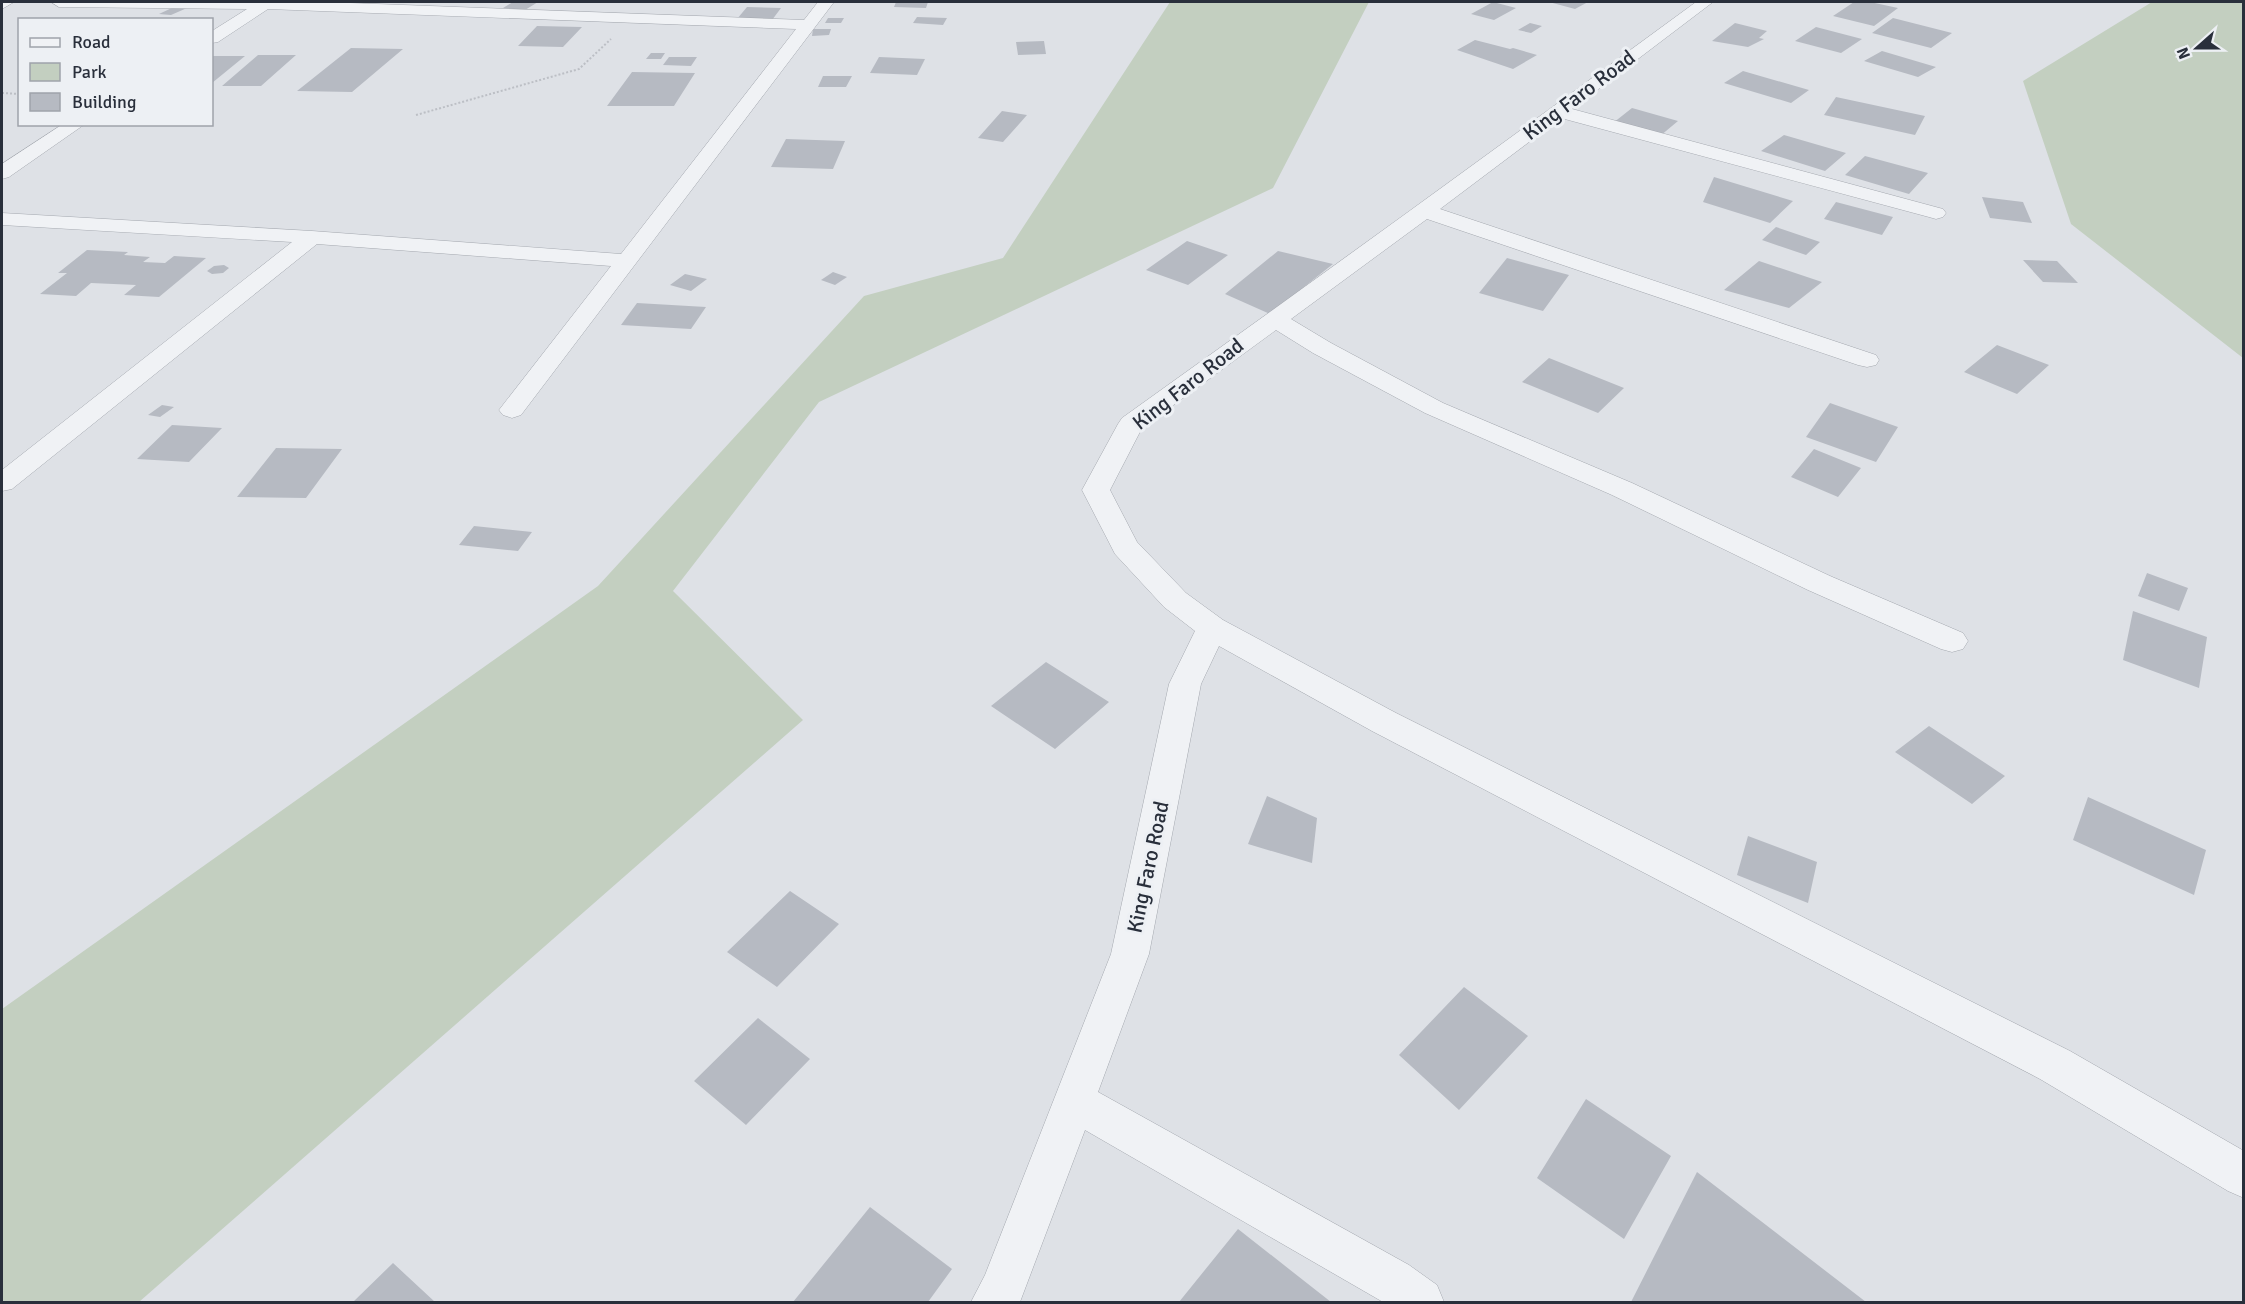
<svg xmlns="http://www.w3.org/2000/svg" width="2245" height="1304" viewBox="0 0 2245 1304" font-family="Signika,sans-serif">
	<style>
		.green { fill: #c3cfc0 }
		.building { fill: #b6bac2 }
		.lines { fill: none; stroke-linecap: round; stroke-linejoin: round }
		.street-casing { stroke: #a4a8af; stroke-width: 1 }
		.path { stroke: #bcbfc5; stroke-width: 2; stroke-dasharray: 2 2; stroke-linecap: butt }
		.street { fill: #f0f2f5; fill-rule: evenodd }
		.labels { text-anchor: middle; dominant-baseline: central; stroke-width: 6; stroke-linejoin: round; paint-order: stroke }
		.street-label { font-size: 21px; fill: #292f3b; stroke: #edf0f4 }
	</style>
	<rect width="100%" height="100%" fill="#dee1e6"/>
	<path class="green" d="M1170,2H1369L1273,188L819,402L673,591L803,720L139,1302H2V1009L598,586L864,296L1003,258Z
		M2152,2H2243V358L2071,224L2023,81Z"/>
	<path class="building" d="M513,2H538L525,10L503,8Z
		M896,2H928L926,8L894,7Z
		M1493,2L1516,8L1494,20L1471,14Z
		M1549,2H1588L1575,9Z
		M1854,2H1870L1898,8L1874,26L1833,16Z
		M176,6L187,8L171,15L159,14Z
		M747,7L781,8L772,20L737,19Z
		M917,17L947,18L943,25L913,23Z
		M828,18H844L841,23H825Z
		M1893,18L1952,33L1931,48L1872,33Z
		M1530,23L1542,26L1531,33L1518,30Z
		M1735,23L1767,31L1759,38L1764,39L1748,47L1712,41Z
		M537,26L582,27L563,47L518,46Z
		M1816,27L1862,39L1841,53L1795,41Z
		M813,29H831L829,35L812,36Z
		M1475,40L1510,49L1513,48L1537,55L1513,69L1457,50Z
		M1044,41L1046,54L1018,55L1016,42Z
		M351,48L403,49L352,92L297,91Z
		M1882,51L1936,67L1918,77L1864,61Z
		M651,53H665L661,59H646Z
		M258,55H296L261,86H222Z
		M212,56H245L212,83Z
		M669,57H697L691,66L663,65Z
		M879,57L925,59L917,75L870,73Z
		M1743,71L1809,90L1791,103L1724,83Z
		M632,72L695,73L674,106H607Z
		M823,76H852L846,87H818Z
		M1836,97L1925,116L1915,135L1824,115Z
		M1632,108L1678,121L1660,136L1613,123Z
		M1002,111L1027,115L1003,142L978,138Z
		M1784,135L1846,153L1825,171L1761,151Z
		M786,139L845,141L833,169L771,167Z
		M1865,156L1928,173L1909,194L1845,175Z
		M1714,177L1793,201L1770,223L1703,202Z
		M1982,197L2023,202L2032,223L1990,218Z
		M1836,202L1893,217L1882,235L1824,219Z
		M1776,227L1820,242L1806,255L1762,240Z
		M1187,241L1228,255L1188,285L1146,270Z
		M87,250L128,252L124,255L150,257L143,262L165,263L174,256L206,258L159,297L124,295L136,285L91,283L76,296L40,294L67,273H58Z
		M1278,251L1333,264L1270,314L1225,294Z
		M1507,258L1569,275L1543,311L1479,293Z
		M2023,260L2057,261L2078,283L2043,282Z
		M1759,261L1822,282L1789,308L1724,290Z
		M224,265L229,268L223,273L212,274L207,271L214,266Z
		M833,272L847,277L835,285L821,280Z
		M685,274L707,279L691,291L670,285Z
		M637,303L706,307L691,329L621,325Z
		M1997,345L2049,365L2017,394L1964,372Z
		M1549,358L1624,388L1598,413L1522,382Z
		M1830,403L1898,427L1876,462L1806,437Z
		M162,405L174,407L160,417L148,415Z
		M172,425L222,428L189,462L137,459Z
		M276,448L342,449L306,498L237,497Z
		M1814,449L1861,468L1838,497L1791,477Z
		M474,526L532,532L518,551L459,545Z
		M2147,573L2188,588L2179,611L2138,596Z
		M2133,611L2207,637L2199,688L2123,660Z
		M1046,662L1109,702L1055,749L991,706Z
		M1929,726L2005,776L1972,804L1895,752Z
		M1267,796L1317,818L1312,863L1248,844Z
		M2088,797L2206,850L2194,895L2073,840Z
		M1748,836L1817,862L1808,903L1737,875Z
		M790,891L839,924L777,987L727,952Z
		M1464,987L1528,1036L1459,1110L1399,1055Z
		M758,1018L810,1059L746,1125L694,1081Z
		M1586,1099L1671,1156L1624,1239L1537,1178Z
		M1697,1172L1866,1302H1631Z
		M870,1207L952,1269L928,1302H793Z
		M1238,1229L1331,1302H1179Z
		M393,1263L435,1302H353Z"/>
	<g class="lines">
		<g class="street-casing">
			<path id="street" d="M2,2H14L2,9Z
				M51,2H323L804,20L818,2H834L521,415L512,418L503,415L499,410L611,266L317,244L12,489L2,491V470L292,242L2,225V213L312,231L621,254L796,29L268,9L218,42L212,43V31L247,9L59,7Z
				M1696,2H1713L1572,109L1943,209L1946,213L1943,217L1936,219L1929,217L1561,118L1440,209L1876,355L1879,360L1876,365L1867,367L1858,365L1427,219L1291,319L1331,343L1443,403L1632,483L1830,576L1963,633L1968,641L1963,649L1952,652L1941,649L1808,590L1612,495L1425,413L1313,353L1276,330L1142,428L1110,490L1137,542L1186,593L1223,620L1396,713L2070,1051L2244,1151V1198L2228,1191L2040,1079L1372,731L1219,646L1201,684L1149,954L1098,1092L1409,1265L1437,1285L1444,1302H1383L1085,1130L1020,1302H971L985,1275L1111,954L1169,684L1195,631L1164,607L1115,554L1082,490L1118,424L1122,418C1314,281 1505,142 1696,2Z
				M63,124H85L9,177L2,179V164Z"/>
		</g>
		<path class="path" d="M2,93L20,94
			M416,115L579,69L611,39"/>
		<use href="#street" class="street"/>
	</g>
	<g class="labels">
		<g class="street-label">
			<text transform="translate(1579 95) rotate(-37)">King Faro Road</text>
			<text transform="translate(1188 384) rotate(-38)">King Faro Road</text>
			<text transform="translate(1148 867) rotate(-78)">King Faro Road</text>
		</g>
	</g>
	<rect width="2245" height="1304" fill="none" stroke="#292f3b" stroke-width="6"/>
	<rect x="18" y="18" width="195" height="108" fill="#edf0f4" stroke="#9fa3aa" stroke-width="1.5"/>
	<rect x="30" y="38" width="30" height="9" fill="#f0f2f5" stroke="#9fa3aa" stroke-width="1.5"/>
	<text x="72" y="48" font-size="18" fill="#292f3b">Road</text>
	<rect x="30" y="63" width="30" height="18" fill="#c3cfc0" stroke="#9fa3aa" stroke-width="1.5"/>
	<text x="72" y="78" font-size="18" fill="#292f3b">Park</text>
	<rect x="30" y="93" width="30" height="18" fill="#b6bac2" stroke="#9fa3aa" stroke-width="1.5"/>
	<text x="72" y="108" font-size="18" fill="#292f3b">Building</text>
	<g transform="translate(2197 48) rotate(249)" stroke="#edf0f4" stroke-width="4.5" paint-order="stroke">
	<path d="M0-4.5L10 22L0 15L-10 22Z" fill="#292f3b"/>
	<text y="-9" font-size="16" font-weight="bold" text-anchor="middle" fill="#292f3b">N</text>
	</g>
</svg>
